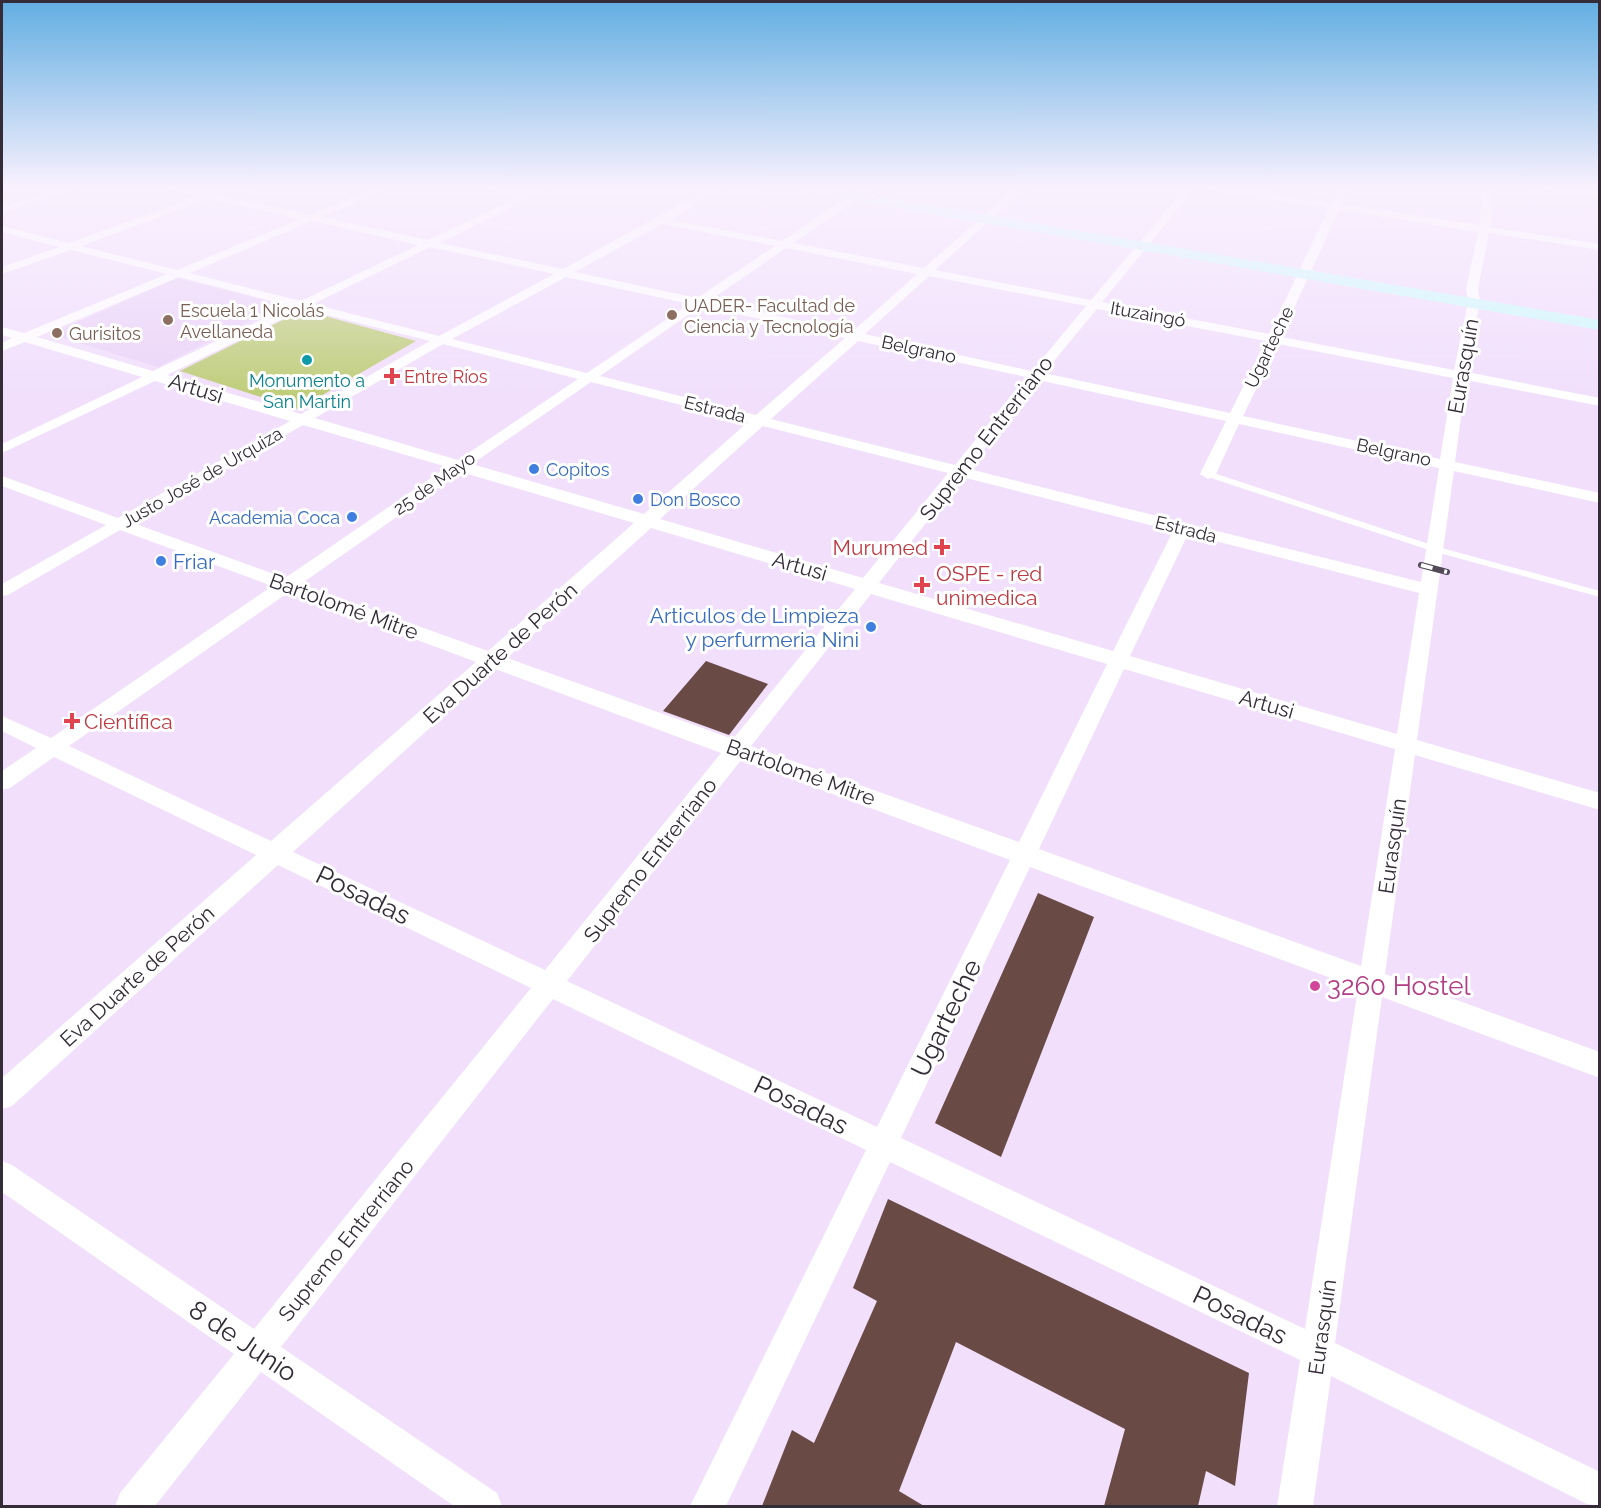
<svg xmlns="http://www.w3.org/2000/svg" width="1601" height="1508" viewBox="0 0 1601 1508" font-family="Raleway,sans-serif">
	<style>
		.built { fill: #ead3f7 }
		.green { fill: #becd78 }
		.building { fill: #694a44 }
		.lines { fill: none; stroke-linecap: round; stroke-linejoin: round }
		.lane { fill: #fff; fill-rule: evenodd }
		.street { fill: #fff; fill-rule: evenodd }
		.secondary { fill: #cdfafc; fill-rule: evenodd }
		.rail-casing { stroke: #534a58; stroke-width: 6 }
		.rail { stroke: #fff; stroke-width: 4; stroke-dasharray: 12; stroke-linecap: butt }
		.education-dot { fill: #8d6e63; stroke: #fff; stroke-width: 2 }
		.culture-dot { fill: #0f9aa8; stroke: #fff; stroke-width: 2 }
		.health-dot { fill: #e0444e; stroke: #fff; stroke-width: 2 }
		.shop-dot { fill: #3f7fe0; stroke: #fff; stroke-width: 2 }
		.hotel-dot { fill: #d1479c; stroke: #fff; stroke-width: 2 }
		.labels { text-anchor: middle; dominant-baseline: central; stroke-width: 6; stroke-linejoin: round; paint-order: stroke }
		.far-education-label { font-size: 18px; fill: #785e54; stroke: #fff; text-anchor: start }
		.far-street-label { font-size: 18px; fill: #342d38; stroke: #fff }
		.far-health-label { font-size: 18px; fill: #be3a42; stroke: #fff; text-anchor: start }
		.far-culture-label { font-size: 18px; fill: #0d838f; stroke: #fff }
		.far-shop-label { font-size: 18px; fill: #366cbe; stroke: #fff; text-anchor: start }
		.street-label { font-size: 21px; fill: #342d38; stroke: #fff }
		.health-label { font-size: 21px; fill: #be3a42; stroke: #fff; text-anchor: start }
		.shop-label { font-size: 21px; fill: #366cbe; stroke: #fff; text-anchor: start }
		.near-street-label { font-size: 26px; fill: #342d38; stroke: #fff }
		.near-hotel-label { font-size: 26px; fill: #b23c85; stroke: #fff; text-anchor: start }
	</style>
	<rect width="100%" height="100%" fill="#f1dffc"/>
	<path class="built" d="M178,278L282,305L158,367L50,334Z"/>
	<path class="green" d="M303,310L416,341L298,409L180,371Z"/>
	<path class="building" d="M706,661L768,684L729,735L663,711Z
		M1038,893L1094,917L1001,1157L935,1123Z
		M888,1199L1249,1373L1235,1486L1206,1471L1198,1506H1104L1125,1429L956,1342L899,1491L924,1506H762L792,1430L814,1443L877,1301L853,1288Z"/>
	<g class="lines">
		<path class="lane" d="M1205,472H1211L1438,547L1600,591V597L1432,551L1205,476Z"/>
		<path class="street" d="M63,187H78L2,213V207Z
			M163,187H182L210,192L310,215L378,187H391L322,217L428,240L519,197L481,187C496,187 509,191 524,192C531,193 542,187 552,187L440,243L563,269L711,187H723L671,220L782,241L862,187H874L794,243L924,268L1016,187H1027L935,270L1091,300L1186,187H1196L1102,302L1269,334L1329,208L1209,190L1204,187H1228L1332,203L1339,187H1349L1341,204L1479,225L1484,187H1494L1490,227L1600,244V250L1489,233L1478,289L1480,302L1467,372L1600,398V406L1466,380L1455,462L1600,493V503L1454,471L1417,740L1600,793V810L1415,755L1385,974L1600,1052V1078L1382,997L1335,1343L1600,1472V1506L1587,1504L1331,1376L1313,1506H1277L1300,1360L890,1162L726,1506H690L866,1150L553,999L281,1347L497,1493L502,1506H454L261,1372L155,1506H115L120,1493L234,1354L2,1192V1161L12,1165L254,1329L531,988L278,865L12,1106L2,1109V1078L256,855L54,757L10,788L2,790V771L36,748L2,731V716L51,738L272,586L120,530L8,595L2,596V584L106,525L2,486V476L118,518L290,421L155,381L2,453V444L142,377L25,342L2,351V343L12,338L2,335V327L24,333L167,274L71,250L2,274V267L59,247L2,232V226L69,243L197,196ZM209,199L300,219L177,270L81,246ZM1339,210L1478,232L1466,289L1468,302L1454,370L1281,337ZM312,221L418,245L301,301L190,273ZM662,224L775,246L697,298L575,272ZM430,247L554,274L439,336L313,304ZM786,248L917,274L852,332L709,301ZM929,276L1086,306L1032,371L865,334ZM179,277L290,306L153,371L37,337ZM566,277L689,304L587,373L452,339ZM701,306L845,338L756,415L600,376ZM303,309L430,341L301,414L167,375ZM1097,309L1266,341L1230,413L1044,373ZM858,341L1026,377L955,465L771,419ZM443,344L578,379L458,460L315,418ZM1278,344L1453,378L1440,459L1243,416ZM1038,380L1226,421L1200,474L1208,479L1216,474L1239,424L1439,468L1421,582L969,469ZM591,382L748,422L644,514L472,464ZM303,425L447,467L285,578L133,523ZM763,426L948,473L863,578L660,519ZM461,472L634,523L488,651L301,584ZM962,477L1173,531L1113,651L879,583ZM651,528L855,589L733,739L507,658ZM1188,534L1419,593L1397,734L1130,656ZM289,592L476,662L271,841L69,746ZM871,594L1107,664L1019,842L751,746ZM495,669L721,753L545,970L293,852ZM1124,669L1395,749L1361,966L1039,849ZM741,760L1010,860L877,1127L567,981ZM1030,867L1358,988L1305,1329L901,1138Z
			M1543,187H1570L1600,191V197L1548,190Z"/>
		<path class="secondary" d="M793,187H824L1600,320V330L800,191Z"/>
		<g class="rail-casing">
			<path id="rail" d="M1421,565L1447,572"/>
		</g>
		<use href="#rail" class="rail"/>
	</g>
	<linearGradient id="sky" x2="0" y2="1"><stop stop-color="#61aee2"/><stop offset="0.47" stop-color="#f9f1fe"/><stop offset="1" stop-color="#f9f1fe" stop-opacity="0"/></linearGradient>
	<rect width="1601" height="398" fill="url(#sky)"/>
	<g class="education-dot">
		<circle cx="672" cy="315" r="6"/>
		<circle cx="168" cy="320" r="6"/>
		<circle cx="57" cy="333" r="6"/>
	</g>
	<circle class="culture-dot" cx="307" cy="360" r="6"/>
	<g class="health-dot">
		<path d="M389 367h6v6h6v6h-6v6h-6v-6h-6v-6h6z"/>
		<path d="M939 538h6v6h6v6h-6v6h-6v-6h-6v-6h6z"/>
		<path d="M919 576h6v6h6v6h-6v6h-6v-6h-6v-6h6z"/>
		<path d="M69 712h6v6h6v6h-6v6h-6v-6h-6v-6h6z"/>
	</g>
	<g class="shop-dot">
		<circle cx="534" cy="469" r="6"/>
		<circle cx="638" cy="499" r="6"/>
		<circle cx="352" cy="517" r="6"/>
		<circle cx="161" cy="561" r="6"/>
		<circle cx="871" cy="627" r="6"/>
	</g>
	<circle class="hotel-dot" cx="1315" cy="986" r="6"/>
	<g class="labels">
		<g class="far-education-label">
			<text x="684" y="305">UADER- Facultad de<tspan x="684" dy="21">Ciencia y Tecnología</tspan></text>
			<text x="180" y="310">Escuela 1 Nicolás<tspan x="180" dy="21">Avellaneda</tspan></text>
			<text x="69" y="333">Gurisitos</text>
		</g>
		<g class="far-street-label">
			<text transform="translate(1148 314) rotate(10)">Ituzaingó</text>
			<text transform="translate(1269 347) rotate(-64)">Ugarteche</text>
			<text transform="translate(919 349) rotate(12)">Belgrano</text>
			<text transform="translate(715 409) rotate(14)">Estrada</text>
			<text transform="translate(1394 452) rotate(12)">Belgrano</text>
			<text transform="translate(202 477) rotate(-30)">Justo José de Urquiza</text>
			<text transform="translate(434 483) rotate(-35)">25 de Mayo</text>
			<text transform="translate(1186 529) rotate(14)">Estrada</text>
		</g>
		<g class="far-health-label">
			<text x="404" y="376">Entre Ríos</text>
		</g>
		<g class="far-culture-label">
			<text x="307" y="380">Monumento a<tspan x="307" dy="21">San Martin</tspan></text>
		</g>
		<g class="far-shop-label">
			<text x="546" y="469">Copitos</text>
			<text x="650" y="499">Don Bosco</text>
			<text x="340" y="517" text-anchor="end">Academia Coca</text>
		</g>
		<g class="street-label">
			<text transform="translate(1463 366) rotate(-80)">Eurasquín</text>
			<text transform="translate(196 388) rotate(17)">Artusi</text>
			<text transform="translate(986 438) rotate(-52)">Supremo Entrerriano</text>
			<text transform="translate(800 566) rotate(16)">Artusi</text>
			<text transform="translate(344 606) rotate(20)">Bartolomé Mitre</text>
			<text transform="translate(500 653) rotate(-42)">Eva Duarte de Perón</text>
			<text transform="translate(1267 704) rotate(16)">Artusi</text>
			<text transform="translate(801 772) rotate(20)">Bartolomé Mitre</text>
			<text transform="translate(1392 846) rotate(-82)">Eurasquín</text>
			<text transform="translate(650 860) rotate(-52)">Supremo Entrerriano</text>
			<text transform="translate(137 976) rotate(-42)">Eva Duarte de Perón</text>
			<text transform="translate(346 1240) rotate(-51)">Supremo Entrerriano</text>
			<text transform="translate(1322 1327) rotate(-82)">Eurasquín</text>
		</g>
		<g class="health-label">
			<text x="928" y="547" text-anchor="end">Murumed</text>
			<text x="936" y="573">OSPE - red<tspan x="936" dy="24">unimedica</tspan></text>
			<text x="84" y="721">Científica</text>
		</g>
		<g class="shop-label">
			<text x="173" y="561">Friar</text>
			<text x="859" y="615" text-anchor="end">Articulos de Limpieza<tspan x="859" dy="24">y perfurmeria Nini</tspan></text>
		</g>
		<g class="near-street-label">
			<text transform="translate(363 895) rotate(26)">Posadas</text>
			<text transform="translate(946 1018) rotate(-64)">Ugarteche</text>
			<text transform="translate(801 1105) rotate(26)">Posadas</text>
			<text transform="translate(1240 1315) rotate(26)">Posadas</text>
			<text transform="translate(243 1341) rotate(34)">8 de Junio</text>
		</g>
		<g class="near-hotel-label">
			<text x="1327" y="986">3260 Hostel</text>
		</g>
	</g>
	<rect width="1601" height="1508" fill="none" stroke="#342d38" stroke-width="6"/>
</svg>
